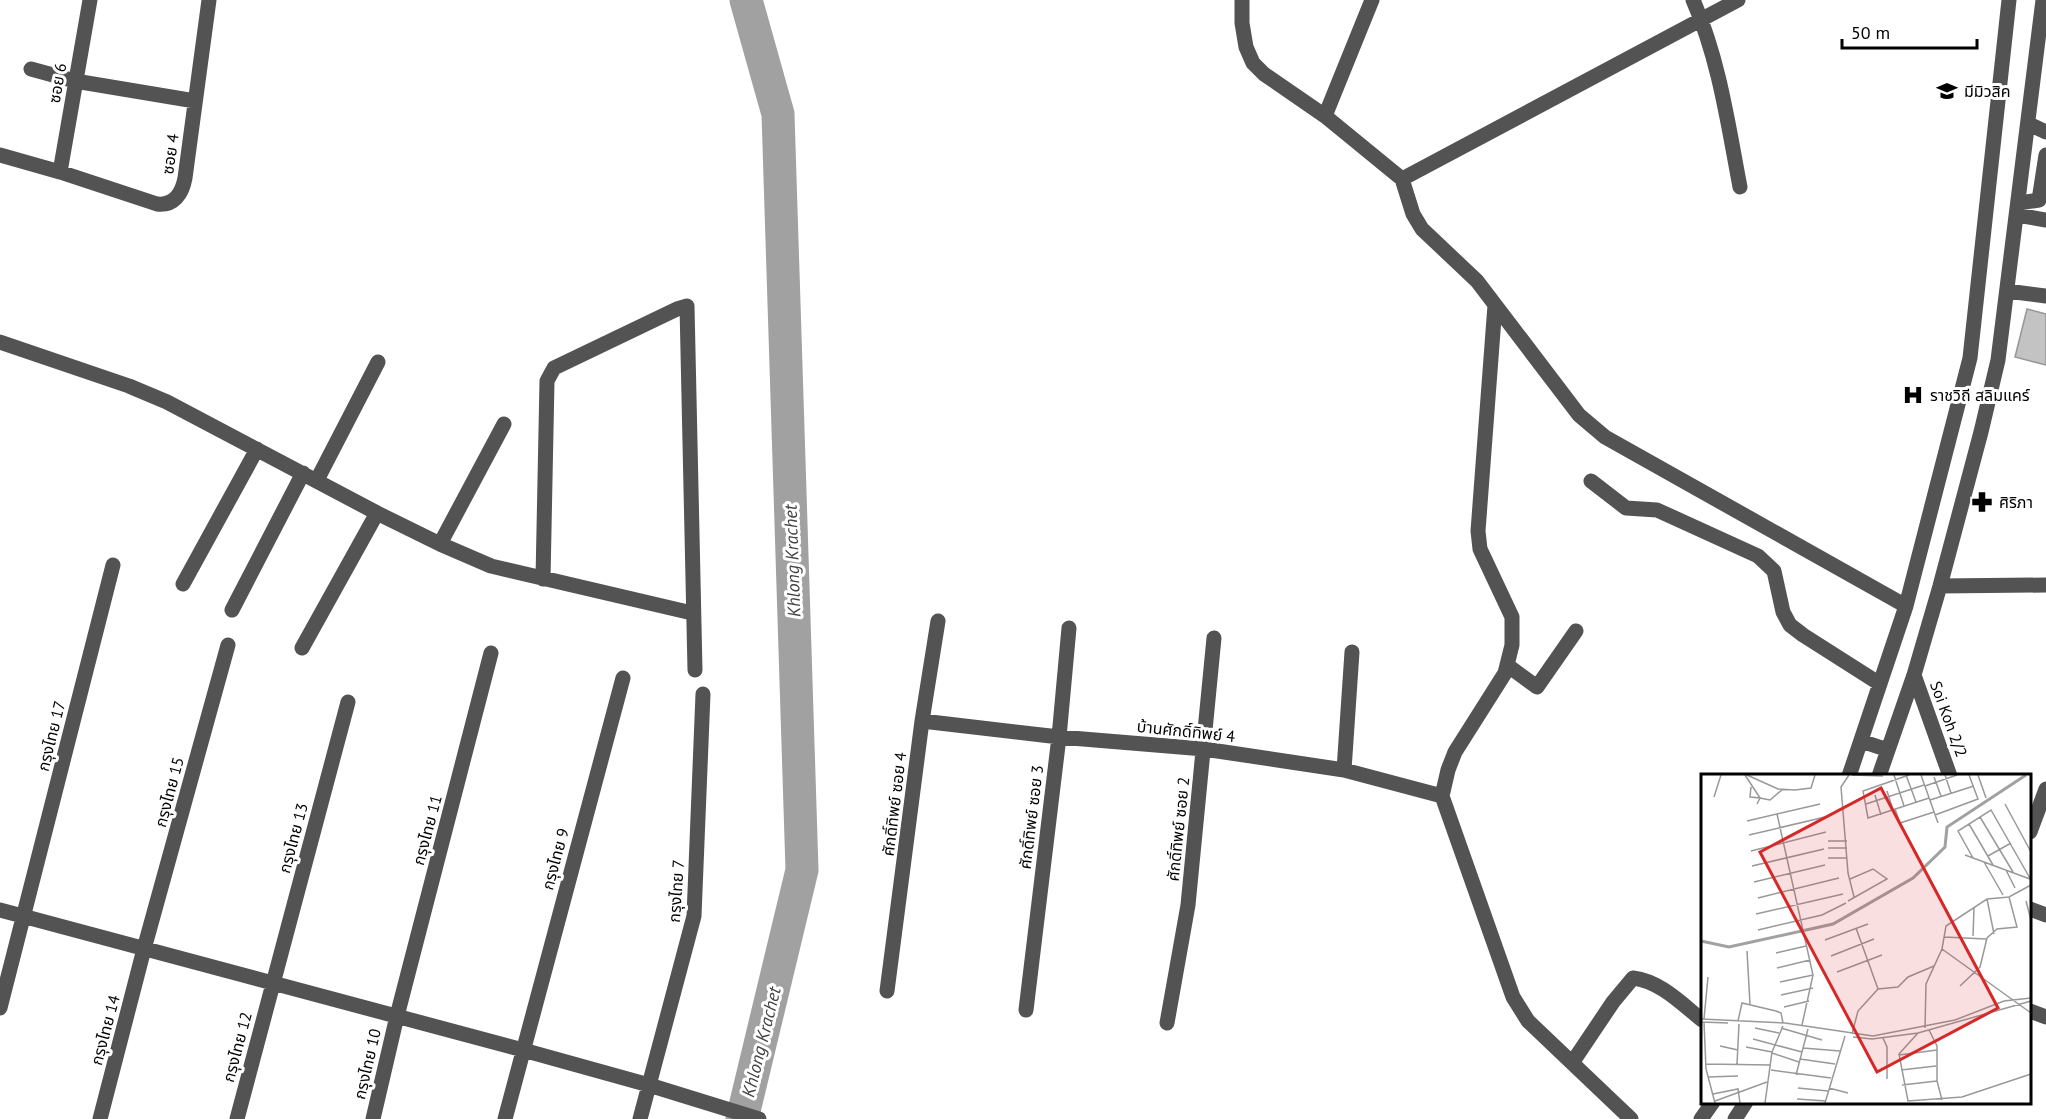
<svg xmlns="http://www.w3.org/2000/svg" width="2046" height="1119" viewBox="0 0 2046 1119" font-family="'PT Sans','Noto Sans Thai',sans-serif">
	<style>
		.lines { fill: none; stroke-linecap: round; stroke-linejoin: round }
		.river { stroke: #a1a1a1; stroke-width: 33 }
		.building { fill: #c3c3c3; stroke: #979797; stroke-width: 1.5 }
		.minor { stroke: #535353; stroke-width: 15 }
		.labels { text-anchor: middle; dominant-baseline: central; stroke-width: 6; stroke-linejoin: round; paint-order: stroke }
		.street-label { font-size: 16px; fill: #000; stroke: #fff }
		.poi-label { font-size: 16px; fill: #000; stroke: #fff; text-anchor: start }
		.water-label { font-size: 18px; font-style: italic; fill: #424242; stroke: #fff }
		.inset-river { fill: none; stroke: #a1a1a1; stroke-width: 3 }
		.inset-road { fill: none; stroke: #999; stroke-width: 1.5 }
		.view { fill: #d62828; fill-opacity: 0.15; stroke: #d62828; stroke-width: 3 }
		.inset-edge { fill: none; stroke: #000; stroke-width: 3 }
	</style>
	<rect width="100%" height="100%" fill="#fff"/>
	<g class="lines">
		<path class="river" d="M742,1119L802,870L778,114L746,0"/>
	</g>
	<path class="building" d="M2027,309L2046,314V365L2015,357Z"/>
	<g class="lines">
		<path class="minor" d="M1242,0V23L1246,47L1253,63L1264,74L1325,116L1402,179L1413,214L1422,229L1477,281L1579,415L1605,437L1906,606
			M1693,0C1719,59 1728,124 1740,187
			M31,69L75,81L195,101
			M1325,116L1372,0
			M2029,124L2046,132
			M0,155L60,172L157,204C174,206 182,194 185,178L209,0
			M60,172L90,0
			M1402,179L1738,0
			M2019,203L2039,200L2046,155
			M2017,215L2046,220
			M2007,291L2046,296
			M1495,305L1478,531L1480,549L1512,617V645L1505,673L1455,752L1448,770L1442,796L1513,997L1528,1021L1631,1119
			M0,342L129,386L167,402L377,513L440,544L491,566L692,613
			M317,480L378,362
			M1591,481L1626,508L1657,510L1758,556L1774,571L1783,612L1790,625L1803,635L1880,684
			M440,544L504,424
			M543,579L547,381L554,368L677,309L687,306L695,670
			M183,584L257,449
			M1940,586L2046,585
			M232,610L303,473
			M302,648L377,513
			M1507,665L1537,687L1576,631
			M1914,675L1950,776
			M922,721L1059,737L1204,749L1344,770L1442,796
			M1861,741L1888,750
			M1344,770L1352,652
			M1849,776L1906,606L1970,358L2009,0
			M1879,776L1914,675L1940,586L1981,432L1998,360L2043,0
			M2030,832L2046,789
			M2030,909L2046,915
			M0,910L523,1050L649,1085L759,1119
			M887,991L922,721L938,621
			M0,1008L113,565
			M1026,1010L1059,737L1069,628
			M2030,1011L2046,1017
			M1167,1023L1188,905L1214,638
			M1572,1063L1613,1002L1633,978C1660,981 1682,1004 1702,1020
			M100,1119L144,949L228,645
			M237,1119L348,702
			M373,1119L397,1016L491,653
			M505,1119L623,678
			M640,1119L694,916L703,694
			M1701,1119L1713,1102
			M1735,1119L1746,1102"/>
	</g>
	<defs>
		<g id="school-bare" transform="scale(1.62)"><path d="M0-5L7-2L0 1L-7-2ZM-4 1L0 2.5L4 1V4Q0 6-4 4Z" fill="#000" stroke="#fff" stroke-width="2.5" paint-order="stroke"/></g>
		<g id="hospital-bare" transform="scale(1.62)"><path d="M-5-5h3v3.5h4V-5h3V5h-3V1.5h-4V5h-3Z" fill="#000" stroke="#fff" stroke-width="2.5" paint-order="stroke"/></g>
		<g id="pharmacy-bare" transform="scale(1.62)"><path d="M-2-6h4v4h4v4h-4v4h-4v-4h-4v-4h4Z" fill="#000" stroke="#fff" stroke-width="2.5" paint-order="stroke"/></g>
	</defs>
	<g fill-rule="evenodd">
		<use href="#school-bare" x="1947" y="91"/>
		<use href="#hospital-bare" x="1913" y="395"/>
		<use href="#pharmacy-bare" x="1982" y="502"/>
	</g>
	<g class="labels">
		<g class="street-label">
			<text transform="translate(57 83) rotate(-80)">ซอย 6</text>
			<text transform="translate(170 154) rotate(-82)">ซอย 4</text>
			<text transform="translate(1949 719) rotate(70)">Soi Koh 2/2</text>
			<text transform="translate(1186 731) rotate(6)">บ้านศักดิ์ทิพย์ 4</text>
			<text transform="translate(51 736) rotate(-76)">กรุงไทย 17</text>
			<text transform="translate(169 792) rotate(-75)">กรุงไทย 15</text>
			<text transform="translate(894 804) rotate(-83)">ศักดิ์ทิพย์ ซอย 4</text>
			<text transform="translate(1031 817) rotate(-83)">ศักดิ์ทิพย์ ซอย 3</text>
			<text transform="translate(1178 829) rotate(-84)">ศักดิ์ทิพย์ ซอย 2</text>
			<text transform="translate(427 830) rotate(-75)">กรุงไทย 11</text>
			<text transform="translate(293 838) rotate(-75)">กรุงไทย 13</text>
			<text transform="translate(555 859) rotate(-75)">กรุงไทย 9</text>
			<text transform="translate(676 891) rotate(-86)">กรุงไทย 7</text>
			<text transform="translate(105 1030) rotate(-75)">กรุงไทย 14</text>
			<text transform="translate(237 1047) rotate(-75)">กรุงไทย 12</text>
			<text transform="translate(367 1064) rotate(-77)">กรุงไทย 10</text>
		</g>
		<g class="poi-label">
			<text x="1964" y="91">มีมิวสิค</text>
			<text x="1930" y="395">ราชวิถี สลิมแคร์</text>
			<text x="1999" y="502">ศิริภา</text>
		</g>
		<g class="water-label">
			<text transform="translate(792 561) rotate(-92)">Khlong Krachet</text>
			<text transform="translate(761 1042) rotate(-76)">Khlong Krachet</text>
		</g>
	</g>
	<g transform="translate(1701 774)">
		<rect width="330" height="330" fill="#fff"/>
		<path class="inset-river" d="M0,167L28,173L132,150L212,104L244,73L246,53L325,1"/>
		<path class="inset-road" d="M44,1L59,24L69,26L82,15M46,1L77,15L94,16L110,14L114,1M148,1L140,13L147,99L153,123M151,1L182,2M193,1L203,32M205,1L215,28M208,1L162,17L167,44L228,24M220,1L237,49M244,1L250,19M277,1L285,24M233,3L240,22M224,12L256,1M50,13L49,23L59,24L56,30M186,17L192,36M174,21L180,41M13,23L20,1M229,26L273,12M165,30L223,11M304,30L330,78M194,35L199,49L233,38M76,40L112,201L101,251M234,41L277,25L268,1M279,43L312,98M46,47L119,30M268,50L292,91M48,61L124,43M127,67H146M127,74H146M50,77L125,58M264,81L329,105M287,82L310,69M127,84H146M272,84L257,57L290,36L330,106M283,88L302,121M51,92L123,75M305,96L314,114M53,108L124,91M57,124L138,104M286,125L293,160M147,127L186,105L172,95L149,105M325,127L330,146M55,140L142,120M155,154L177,215M57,156L121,141L145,129M272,162L273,134M243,163L285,165M124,166L167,150M241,175L330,239M46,177L49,230M75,179L105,172M130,182L173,165M76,194L109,186M136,198L181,181M79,208L112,201M259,212L279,193L286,164L296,155L316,153L308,123M80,221L112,214M83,233L108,227M0,245L84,249L172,262L254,246L303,227L330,224M3,245L7,203M37,247L41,229L75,237L80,239L82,249M0,248L27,249M3,248L5,295L14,329M54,254L78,259M80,254L121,266M224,254L225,210L241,175L245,152L286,125L308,123L330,111M228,256L236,272V307L241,326M217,259L198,280L207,327L261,323L330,300M151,260L157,237L177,215L197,213L207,203L233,192M152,263L171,265L217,259L330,227M182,264L186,273V305M52,265L101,278M19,272L37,276M45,273L71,278M102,274L139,277M71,279L98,288M198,281L236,276M99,285L134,290M5,290L70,291M36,290L38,250M70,296L130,304M200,296L235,292M95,301L107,255M7,303L37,302M201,311L236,307M97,314L127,317M128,314L147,319M12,320L37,315L39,329M96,325L125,327M14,327L66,308M64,329L71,278L82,252M124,329L144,262"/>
		<path class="view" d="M180,14L297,234L176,298L59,78Z"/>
		<rect width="330" height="330" class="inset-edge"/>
	</g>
	<path d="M1842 39v9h135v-9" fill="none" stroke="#000000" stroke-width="3"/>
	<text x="1851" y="39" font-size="18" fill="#000000" stroke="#ffffff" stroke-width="4.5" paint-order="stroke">50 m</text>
</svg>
